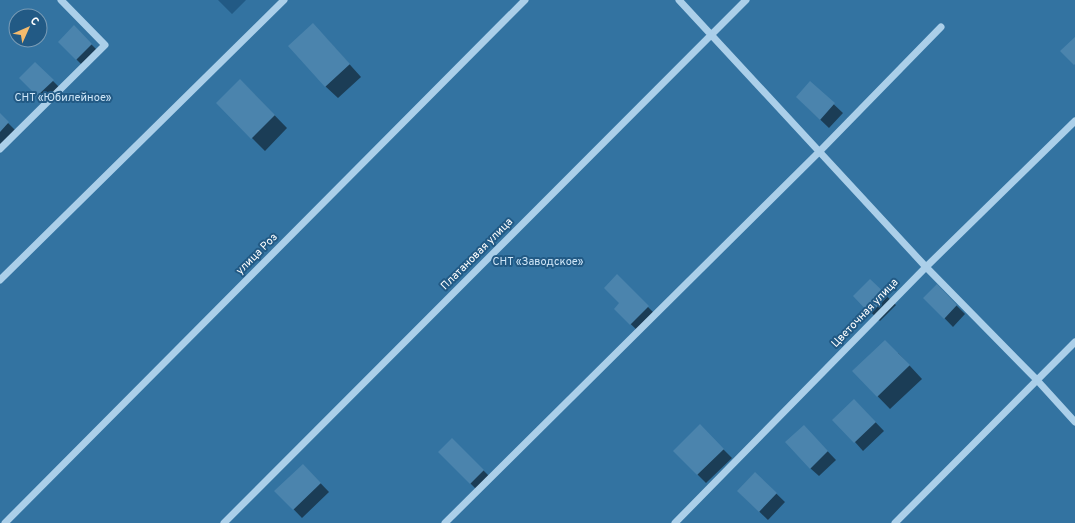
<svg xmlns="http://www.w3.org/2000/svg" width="1075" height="523" viewBox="0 0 1075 523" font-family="Overpass,sans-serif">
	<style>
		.green { fill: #3373a1; fill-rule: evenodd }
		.shadow { fill: #0007 }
		.building { fill: #4b84ad }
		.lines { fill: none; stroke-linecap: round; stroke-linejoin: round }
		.minor { stroke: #abcfe9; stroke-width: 7 }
		.labels { text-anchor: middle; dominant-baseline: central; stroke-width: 4; stroke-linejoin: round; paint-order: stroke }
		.park-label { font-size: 11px; fill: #cfe6f7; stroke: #225a85 }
		.street-label { font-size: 11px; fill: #fff; stroke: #225a85 }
	</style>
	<rect width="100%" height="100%" fill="#225a85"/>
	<path class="green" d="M0,0H218L232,14L246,0H1075V523H0ZM16,16H40V40H16Z"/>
	<path class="shadow" d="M74,27L100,53L85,68L59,42Z
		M325,37L361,77L338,98L325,86Z
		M35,63L61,89L46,104L20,78Z
		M240,80L287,128L265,151L217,103Z
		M811,83L843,113L829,128L806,106Z
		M0,115L17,132L0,145Z
		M617,276L656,315L639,332L615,309L621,303Z
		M870,280L896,305L880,321L854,296Z
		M937,286L965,314L953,327L925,298Z
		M898,353L922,379L890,409L854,372Z
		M854,400L884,431L863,451L855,442Z
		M700,426L732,458L706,483L674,451Z
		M812,435L836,460L819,476L810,468Z
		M452,439L492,479L479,492L439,452Z
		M303,465L329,492L302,518L276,491Z
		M755,473L785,502L768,520L738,491Z"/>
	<path class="building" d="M313,23L350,64L325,87L288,46Z
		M74,25L92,44L76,60L58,42Z
		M1075,37V64L1074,65L1060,51Z
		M35,62L54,80L37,96L19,78Z
		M240,79L275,115L251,139L216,103Z
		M810,81L835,103L820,120L796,97Z
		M0,113L9,122L0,132Z
		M617,274L649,306L630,325L614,309L619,303L604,288Z
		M870,279L888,296L870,314L853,296Z
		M937,284L957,305L944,319L923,298Z
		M885,340L910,365L877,397L852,371Z
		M854,399L876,422L854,443L832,420Z
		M700,424L724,449L697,475L673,451Z
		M804,425L828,451L810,469L785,442Z
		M452,438L484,470L470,484L438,452Z
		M303,464L321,483L293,510L274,491Z
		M755,472L777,493L759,512L737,491Z"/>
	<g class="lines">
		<path class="minor" d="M679,0L926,267L1036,379L1075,422
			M0,149L105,45L61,0
			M0,280L284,0
			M5,523L525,0
			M224,523L746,0
			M445,523L820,151L941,27
			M675,523L926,267L1075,121
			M895,523L1075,342"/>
	</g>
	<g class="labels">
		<g class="park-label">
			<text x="63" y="98">СНТ «Юбилейное»</text>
			<text x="538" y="262">СНТ «Заводское»</text>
		</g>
		<g class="street-label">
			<text transform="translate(257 254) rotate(-45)">улица Роз</text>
			<text transform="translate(477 254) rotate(-45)">Платановая улица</text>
			<text transform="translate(865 313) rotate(-46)">Цветочная улица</text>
		</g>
	</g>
	<g transform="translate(28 28) rotate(45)"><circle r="19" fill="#225a85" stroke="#7a9cb6"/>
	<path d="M0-3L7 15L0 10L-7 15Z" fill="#f5bb6d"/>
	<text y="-6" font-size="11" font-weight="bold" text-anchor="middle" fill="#ffffff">С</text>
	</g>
</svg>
